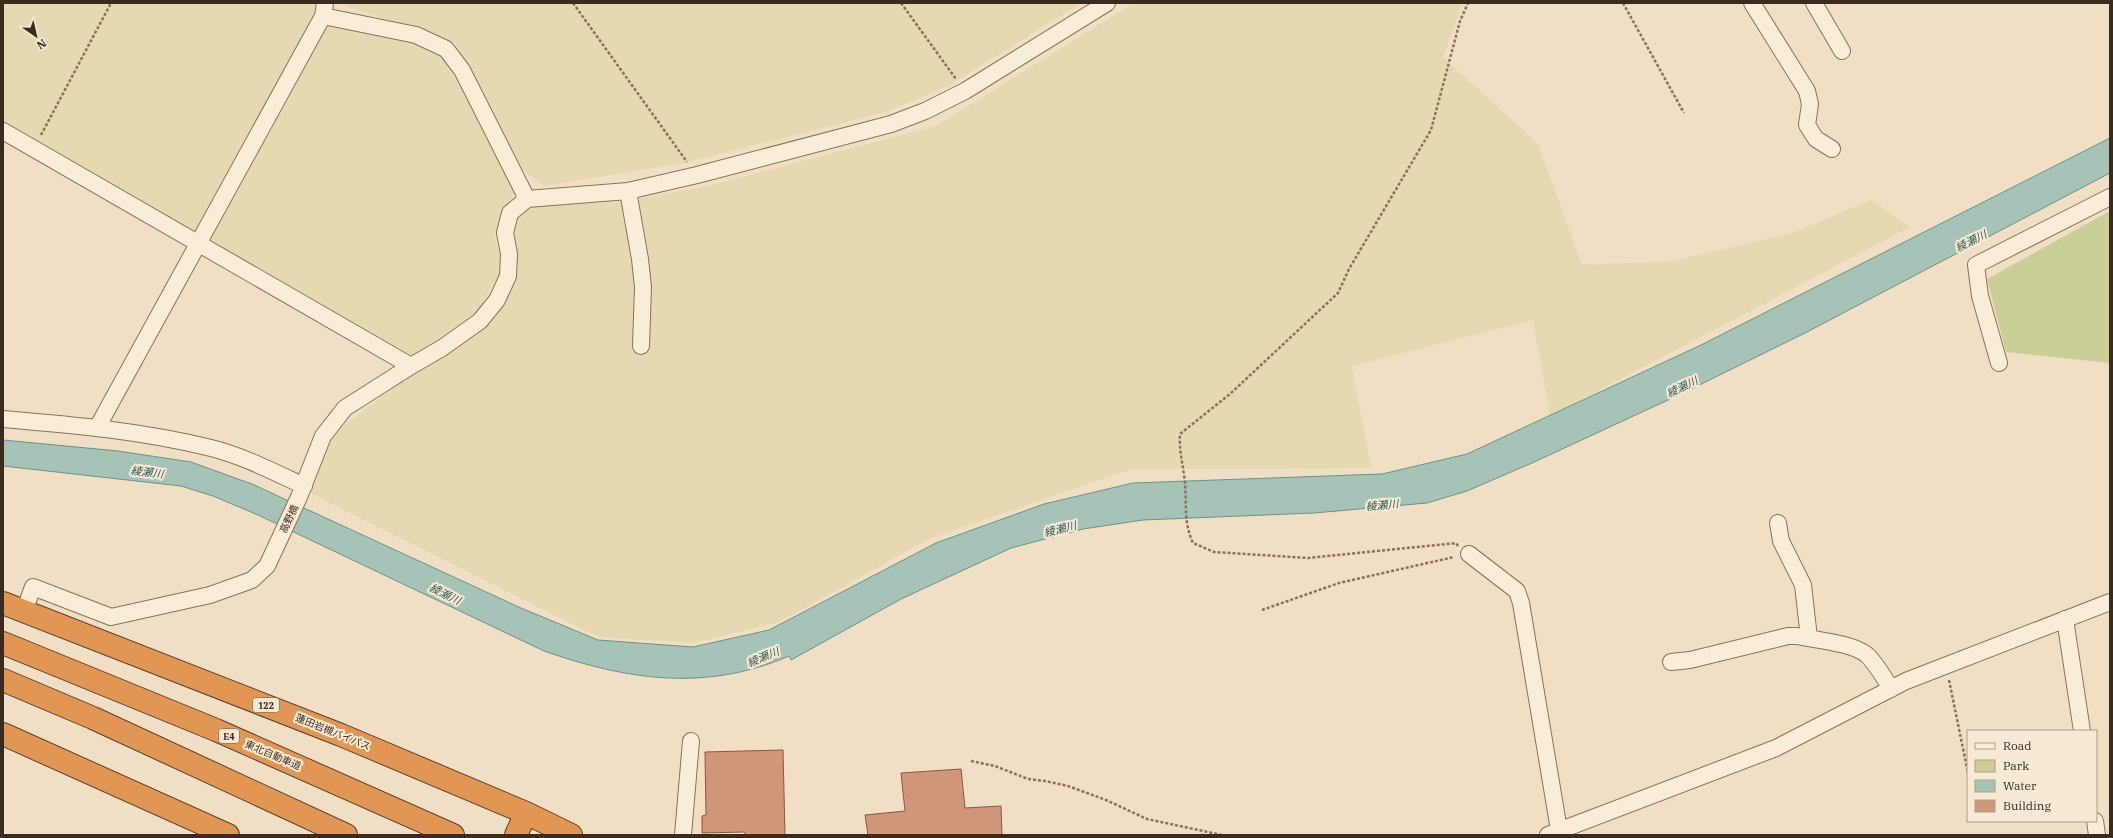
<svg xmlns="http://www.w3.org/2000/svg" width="2113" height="838" viewBox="0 0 2113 838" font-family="'IBM Plex Serif','Noto Sans JP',serif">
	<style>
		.farmland { fill: #e6d9b1 }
		.green { fill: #ccce97 }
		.water { fill: #a6c3b8; stroke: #6c9285 }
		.building { fill: #cf9679; stroke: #8b573f }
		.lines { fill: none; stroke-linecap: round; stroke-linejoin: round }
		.minor-casing { stroke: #8b705a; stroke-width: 18 }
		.highway-casing { stroke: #593f2e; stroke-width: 24 }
		.path { stroke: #8b705a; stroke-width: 2.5; stroke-dasharray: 3 2; stroke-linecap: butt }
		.minor { stroke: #faedd8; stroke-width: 16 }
		.highway { stroke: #e19753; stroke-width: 22 }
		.labels { text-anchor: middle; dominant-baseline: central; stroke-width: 4; stroke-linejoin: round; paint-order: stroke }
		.shield { fill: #f7ead4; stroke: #736455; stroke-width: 1 }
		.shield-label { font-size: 9px; font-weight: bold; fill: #3b2a1e }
		.street-label { font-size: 10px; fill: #3b2a1e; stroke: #f7ead4 }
		.water-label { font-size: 11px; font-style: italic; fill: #2d5b54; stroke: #f7ead4 }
	</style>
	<rect width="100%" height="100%" fill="#f0dfc4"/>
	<path class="farmland" d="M3,3H316L314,21L424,45L445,57L514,190L512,205L494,236L503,266L478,311L413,356L3,124Z
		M346,3H1081L950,85L886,112L684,163L544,186L521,168L455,43L346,6Z
		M1134,3H1463L1443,57L1538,144L1582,265L1673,261L1789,234L1872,200L1910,227L1550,416L1533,320L1352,366L1371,468L1131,469L929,539L779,622L693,643L599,637L310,493L330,436L502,306L516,280L518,256L513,232L515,217L526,205L618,202L708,186L936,126Z"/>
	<path class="green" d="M2110,211V363L2006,352L1987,279Z"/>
	<path class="water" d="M2110,138V173L1805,333L1681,394L1532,463L1467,491L1427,503L1314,513L1143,520L1083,529L1011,548L901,599L791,660L789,656C706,692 627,680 544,651L258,515L213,496L181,486L3,466V440L118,451L191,462L252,484L521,608L598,640L693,647L769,630L936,543L1044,504L1133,483L1382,474L1467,454L1701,345Z"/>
	<path class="building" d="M783,750L785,835H745V832L702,833V816L706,815L705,752Z
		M961,769L965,808L1001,806L1002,835H868L865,815L905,811L901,773Z"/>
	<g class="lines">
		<g class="minor-casing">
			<path id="minor" d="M1752,3L1807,91L1810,104L1807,125L1816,139L1832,149
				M1814,3L1842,51
				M323,16L416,35L446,49L462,70L527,199
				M3,131L411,366
				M628,191L640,259L643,287L641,346
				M1999,363L1980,296L1976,265L2110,197
				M3,419C73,425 143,431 211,448C243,456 274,472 304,486
				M97,428L323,16L325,3
				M1778,523L1781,541L1803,585L1809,638
				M1469,554L1517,591L1521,603L1559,830
				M24,611L33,587L111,617L210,595L252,580L267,566L299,497L323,436L345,408L411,366L442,348L480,321L497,300L508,276L509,254L505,233L510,213L527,199L628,191L697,175L891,124L925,111L965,91L1107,3
				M2065,619L2082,731
				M1671,662L1690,660L1788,636H1797C1816,640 1853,643 1867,655C1877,665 1884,677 1891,689
				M2095,821L2097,835
				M683,835L691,741
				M1548,835L1776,748L1906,681L2110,602"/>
		</g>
		<g class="highway-casing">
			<path id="highway" d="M3,603L341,735L526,813L571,835
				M3,643L216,730L453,835
				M3,680L93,718L346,835
				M3,734L228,835
				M516,835L526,813"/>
		</g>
		<path class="path" d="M573,3L687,162
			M901,3L956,79
			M1623,3L1684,113
			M41,135L111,3
			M1458,546L1456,543L1308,558L1214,552L1193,543C1182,519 1188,500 1184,475C1182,461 1179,448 1180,434L1230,394L1338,293L1349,269L1431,130L1460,21L1468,3
			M1262,610L1339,583L1454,557
			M1949,680L1968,773
			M971,761L995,766L1028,779L1045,781L1068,786L1106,800L1147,819L1222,835"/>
		<use href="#minor" class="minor"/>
		<use href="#highway" class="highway"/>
	</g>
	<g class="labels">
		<g class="shield">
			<rect x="253" y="698" width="26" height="14" rx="3"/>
			<rect x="219" y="729" width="20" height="14" rx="3"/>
		</g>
		<g class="shield-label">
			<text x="266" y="705">122</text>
			<text x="229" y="736">E4</text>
		</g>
		<g class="street-label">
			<text transform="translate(289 519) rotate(-65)">高野橋</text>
			<text transform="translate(333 732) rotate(22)">蓮田岩槻バイパス</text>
			<text transform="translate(273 755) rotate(23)">東北自動車道</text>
		</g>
		<g class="water-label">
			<text transform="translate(1971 241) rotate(-27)">綾瀬川</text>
			<text transform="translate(1682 387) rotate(-26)">綾瀬川</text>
			<text transform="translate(147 472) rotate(7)">綾瀬川</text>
			<text transform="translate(1382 505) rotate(-5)">綾瀬川</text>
			<text transform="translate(1060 529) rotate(-14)">綾瀬川</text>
			<text transform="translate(445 594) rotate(26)">綾瀬川</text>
			<text transform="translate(763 657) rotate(-23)">綾瀬川</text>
		</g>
	</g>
	<rect width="2113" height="838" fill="none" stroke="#3b2a1e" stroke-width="8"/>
	<rect x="1967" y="730" width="130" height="92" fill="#f7ead4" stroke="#ac9d8b"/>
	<rect x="1975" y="743" width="20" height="6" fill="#faedd8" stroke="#ac9d8b"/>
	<text x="2003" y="750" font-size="12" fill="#3b2a1e">Road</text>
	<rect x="1975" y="760" width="20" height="12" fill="#ccce97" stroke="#ac9d8b"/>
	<text x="2003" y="770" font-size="12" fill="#3b2a1e">Park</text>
	<rect x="1975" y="780" width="20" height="12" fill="#a6c3b8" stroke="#ac9d8b"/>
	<text x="2003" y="790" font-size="12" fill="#3b2a1e">Water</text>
	<rect x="1975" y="800" width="20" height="12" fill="#cf9679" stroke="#ac9d8b"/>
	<text x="2003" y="810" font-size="12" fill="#3b2a1e">Building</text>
	<g transform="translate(36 36) rotate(146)" stroke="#f7ead4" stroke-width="3" paint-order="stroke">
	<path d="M0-3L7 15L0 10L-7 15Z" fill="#3b2a1e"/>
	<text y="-6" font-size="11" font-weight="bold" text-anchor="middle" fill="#3b2a1e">N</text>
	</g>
</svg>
